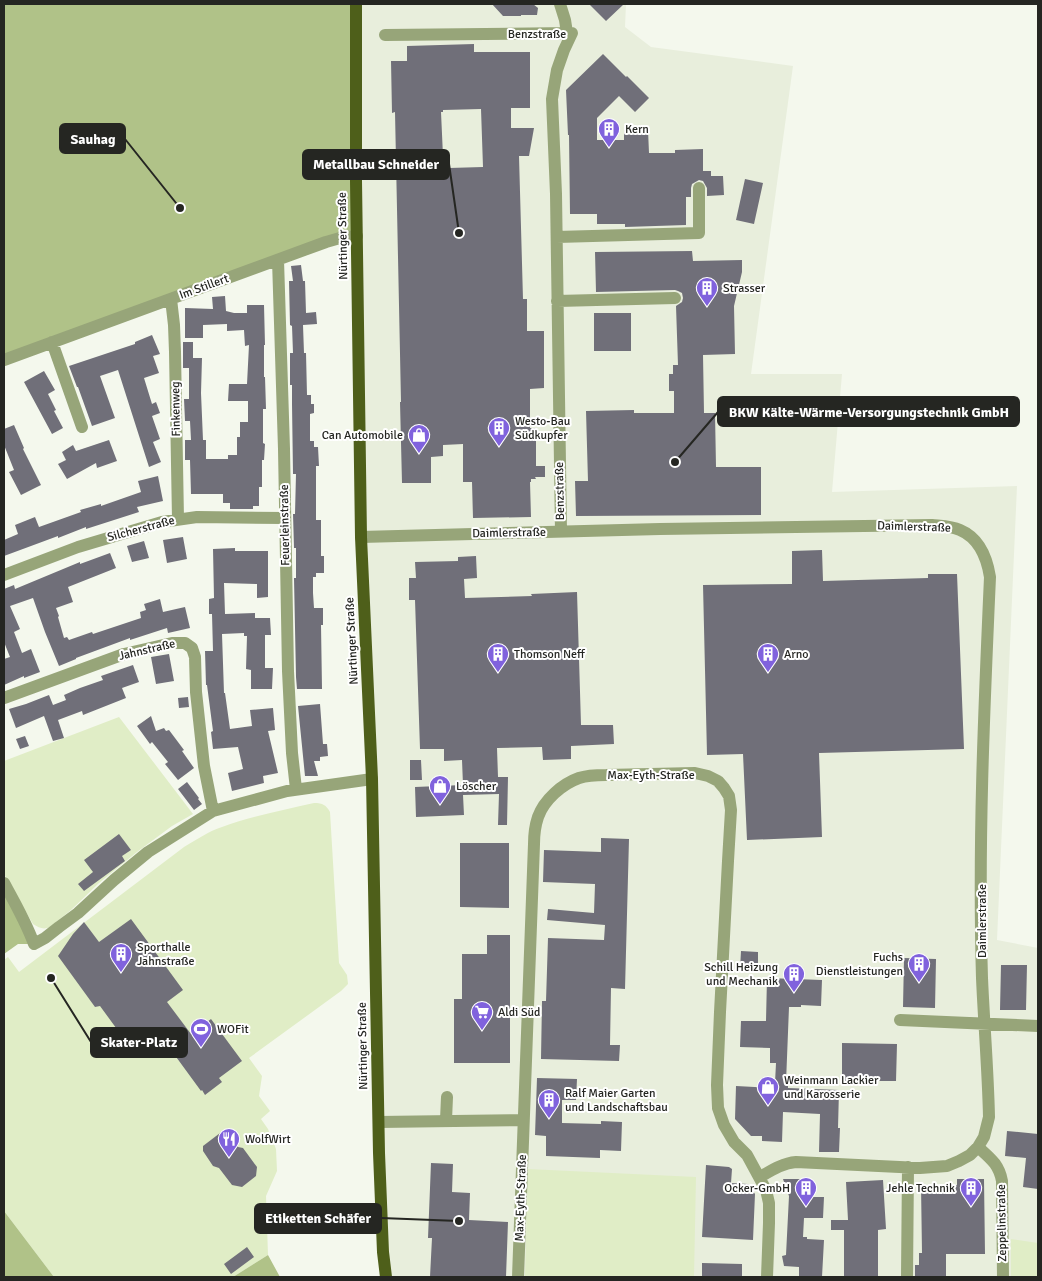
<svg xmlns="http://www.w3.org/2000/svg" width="1042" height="1281" viewBox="0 0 1042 1281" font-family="Signika,sans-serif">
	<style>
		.built { fill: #e8eedc }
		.green { fill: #e0edc6 }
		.forest { fill: #b0c288 }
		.building { fill: #706f79; fill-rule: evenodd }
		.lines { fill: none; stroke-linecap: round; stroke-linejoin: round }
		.minor { stroke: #97a579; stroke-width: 12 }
		.major { stroke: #4e5f1a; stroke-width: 12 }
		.labels { text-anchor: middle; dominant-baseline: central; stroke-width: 4; stroke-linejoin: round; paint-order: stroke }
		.street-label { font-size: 12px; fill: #252622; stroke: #fff }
		.poi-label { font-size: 12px; fill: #252622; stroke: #fff; text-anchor: start }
		.leader { fill: none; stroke: #252622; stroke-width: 2 }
		.callout-dot { fill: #252622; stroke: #fff; stroke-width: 2 }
		.callout { fill: #252622; stroke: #252622; stroke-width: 2 }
		.callout-label { font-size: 14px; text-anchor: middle; font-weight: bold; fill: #fff }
	</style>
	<rect width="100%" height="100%" fill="#f4f8ed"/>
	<path class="built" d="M356,4H626L625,27L651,47L793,66L751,374H842L832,492L1017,486L997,940L1038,948V1277H386L381,1211Z"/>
	<path class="green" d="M119,717L193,814L172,826L137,852L99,883L71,910L50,927C44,930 39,928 33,924L4,874V761Z
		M314,803C323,803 326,805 330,812L339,963L347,975L348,984L341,991L249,1058L262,1076L259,1096L270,1111L261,1119L268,1129L276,1149L277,1171L266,1196L268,1255L233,1277H54L4,1211V960L8,957L19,972L184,847C196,840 209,831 222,827C252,816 284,810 314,803Z
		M528,1169L696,1177L694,1277H525Z
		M1011,1239L1038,1243V1277H1011Z"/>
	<path class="forest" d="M4,4H356L357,236L4,360Z
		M4,883L34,944H18L4,954Z
		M4,1211L54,1277H4Z
		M268,1255L280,1277H233Z"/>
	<path class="building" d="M492,4H533L538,8L537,15H521V16H503Z
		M589,4H624L606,21Z
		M474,44V52H530V108H511V128H534L529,156H519L523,299H527V331H544V388L530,389V428H536V466H545V477H535L536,479H531V482H530L531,517L473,518L472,482H463V444L443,445V456L431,457V483H402L400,402H401L395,112L392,113L391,61H407V46ZM481,109L483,167L449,168L448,156H443L441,112H443V110Z
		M603,54L626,77L627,76L649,98L635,112L619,96L597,118V140H624V130H648L649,153H675V150L703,149V171H711V176H723L724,195L707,196V188L703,181L699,180L692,184L691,188V197H686V225L625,227V224H597V214H570L569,135H568L566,90Z
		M745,179L763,183L754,224L736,220Z
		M692,251L693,261L742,260V272L734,306L735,354L703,355L704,413H715L716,467H761V515L576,516L575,481H588L586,411L634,410V413H674V391H669V374H673V365H678L676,306L682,302L683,298L682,293L678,291L675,290L596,292L595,252Z
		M301,265L303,281H305L306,313L316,312L317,324L303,325L304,353H306L307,395H311V404H314V413L310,414V441H314V447H318L319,466H316V520H321V556H324V573H316V577H313V593L314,608H323V625H321L322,689H297L296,677L294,578H296V548H294L293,514H295L296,474H293L292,404V385H290V353H293L292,326L290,325L289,281H293L291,266Z
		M225,296L226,311L234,313H247V305H264L265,345H264V377H265L266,409H263V443L265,444L264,460H262V487H259V506H253V509H230V503H223V494H191L190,460H185V440H191L190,421H185L184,399H189V368H183V342H193V358H202L201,393L203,440H206V459H228V455H237V437H240V422H248V401H228L229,384H247L249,345L245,346L244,330L227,331V324L203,325V338H185V308L213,309L212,297Z
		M594,313H631V351H594Z
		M152,335L160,354L153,356L159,373L144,378L152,404L156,402L160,413L152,416L160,439L153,442L161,462L149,467L118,370L100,376L115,418L92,426L78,387H77L69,366L135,344V342Z
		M44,371L55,390L48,394L56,410L54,411L63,428L52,434L24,382Z
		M14,425L24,448L23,449L41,485L21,495L9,472L14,470L4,445V429Z
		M109,440L117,461L97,468L96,463L67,479L58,464L66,460L62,452L73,445L76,451Z
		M158,476L163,501L137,507L139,512L86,529V527L58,538V536L4,556V540L18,534L15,525L35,517L39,527L81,512L80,510L101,504V506L141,492L138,481Z
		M183,537L187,559L167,563L163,540Z
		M144,541L149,558L132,562L127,546Z
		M235,548V551H268V597L257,598V584L224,583L225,614L255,613V618H270L271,635H265V668H273L272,689H251V670L246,669L247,636H244V633L222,634L224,693H225L230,729L252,726L250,710L273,708L275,730L268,731L278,773L263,776L264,783L232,791L228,773L243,769L238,747L213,749L211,732L213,731L207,685H206L205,651H213L212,614H209V599L214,598L213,549Z
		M822,550L823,581L928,578V574H957L964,749L819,753L822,837L747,840L743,754L707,755L703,585L792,584V551Z
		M110,553L116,568L68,587L73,602L56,608L59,616L58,617L64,638L67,637L69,640L92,632L93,634L141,618L140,612L146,610L144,604L160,599L163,612L185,607L190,628L168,633L167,628L130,640V638L76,658V659L59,666L45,632L33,598L10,606L20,629L14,632L22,653L31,649L40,672L24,678V676L4,685V659L10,657L4,642V589L14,585L15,589L80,562V564Z
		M476,556L477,578L464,579L465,598L532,596L531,594L577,592L581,725H613L614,744L571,746V759L543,760L542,747L497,748L498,777H508L507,825H498L499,794L463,795L464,815L416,817L415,787L463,785L462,760L444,761V749H420L415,600H409V578H416L415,562L458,561V557Z
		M169,654L174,681L156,684L151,657Z
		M133,665L139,682L122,688L126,698L83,715L82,711L58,720L64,738L53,741L44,716L16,728L9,709L26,704L49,695L53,705L66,700L64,695L80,688L103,680L101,676Z
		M188,697L189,707L179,708L178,698Z
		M320,704L323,744H327L328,756L320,757V761H314L318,776H305L298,706Z
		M151,716L156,731L164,728L166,731L169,730L184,750L182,751L194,768L178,780L165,764L168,762L152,742L150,744L137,726Z
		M25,736L29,746L20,749L16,739Z
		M410,760H421L422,780H410Z
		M187,782L199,798L198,799L202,804L194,810L178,789Z
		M119,834L131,850L122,856L125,861L84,891L78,884L93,872L84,860Z
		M601,838L629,839L625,989L611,988L610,1045H620L619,1061L541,1059L542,1001H546L548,938L604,940L605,925L547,920L548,909L594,913L595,884L543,882L544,850L601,852Z
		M460,843H509V908L460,907Z
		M131,919L183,990L167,1002L191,1034L211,1019L242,1061L219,1078L222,1082L205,1095L202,1090L201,1091L163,1039L130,1047L100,1006L95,1007L58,956L73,934L84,922L99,942Z
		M487,935H510V1063H454V999H462V954H487Z
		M741,951L758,952V969H740Z
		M904,958L936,959L935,1008L903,1007Z
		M1001,965H1027L1026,1010H1000Z
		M767,978L822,980L821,1006L801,1005V1007H789L786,1083H788V1088L839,1090L838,1128H840L839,1152H819L820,1114L783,1112L782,1142L762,1141V1136H751L735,1119L736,1086L773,1088L774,1083H775L776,1063H770V1048L740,1047L741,1021H766Z
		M842,1043L897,1044L896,1081H842Z
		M537,1078L577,1079L576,1100H562V1123L601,1124V1121L622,1122L621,1151L600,1150V1158L546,1156V1136L535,1135Z
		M224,1130L238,1147L243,1148L257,1167L256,1176L242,1187L232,1185L219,1168L213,1166L203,1151V1146Z
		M1007,1131L1038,1134V1189L1023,1187L1026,1158L1005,1156Z
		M431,1163L453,1164L452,1192L470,1193L469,1220L508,1222L506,1277H430L432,1238H428Z
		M706,1165L729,1167L732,1169L731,1183L748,1184L755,1194L753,1240L702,1237Z
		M783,1179H812V1197H824L823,1218H804L803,1237H807V1239L824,1240L822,1277H799V1267L784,1266L782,1256L786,1255L789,1196Z
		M957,1179H984L985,1254H946V1277H915V1265H919V1253H922L921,1185H957Z
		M883,1180L886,1229L878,1230V1277H844V1230H831V1220H848L846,1182Z
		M247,1247L254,1257L231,1274L224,1264Z
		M702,1263L742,1264V1277H702Z"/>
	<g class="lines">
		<path class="minor" d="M560,4L565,20L567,33
			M385,35L572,33L564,50L557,70L552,99L556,194L561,532
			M557,237L699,233V188
			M278,260L284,449L288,671L292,753L296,789
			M171,299L174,325L175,352L178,519
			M557,301L675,298
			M52,342L82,427
			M4,360L326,242L340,238L357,236
			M361,537L660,529L932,525C941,526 951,526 960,530C979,538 987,558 990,577C984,711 978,844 982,978C984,1024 988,1071 989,1117L984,1137L978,1147L970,1155L959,1161L947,1166L920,1168L796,1162C783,1163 772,1170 760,1177
			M4,575L78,547L162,522L197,517L284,518
			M4,698L124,654L172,643H185L192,648L195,657L196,692L204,766L213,811
			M4,883C15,903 26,922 34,944L45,938L59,927L78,913L114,880L148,852L213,811L287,791L372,779
			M900,1020L1038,1026
			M446,1120L447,1097
			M379,1122L523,1120
			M978,1147C990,1158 999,1164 1002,1181L1003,1277
			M518,1277L534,844C534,835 535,826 538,817C544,800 562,784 579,778C588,775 597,775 606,775L695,773L708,776L718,781L724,788L729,796L731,810L728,861L720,1012L717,1085L718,1108L724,1125L734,1142L747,1155L766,1190L769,1203V1223L767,1277
			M907,1277L908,1167"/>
		<path class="major" d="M356,4V181L361,537L372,779L379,1153L383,1252L386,1277"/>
	</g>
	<defs>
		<g id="building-pin" transform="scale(1.125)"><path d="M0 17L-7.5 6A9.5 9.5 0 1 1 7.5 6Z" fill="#8062dd" stroke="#fff"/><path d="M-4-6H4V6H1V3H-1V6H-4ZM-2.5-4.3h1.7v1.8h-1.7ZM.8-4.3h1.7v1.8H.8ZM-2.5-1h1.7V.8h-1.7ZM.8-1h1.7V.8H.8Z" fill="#fff"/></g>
		<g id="shop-pin" transform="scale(1.125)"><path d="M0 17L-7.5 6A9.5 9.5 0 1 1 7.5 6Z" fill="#8062dd" stroke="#fff"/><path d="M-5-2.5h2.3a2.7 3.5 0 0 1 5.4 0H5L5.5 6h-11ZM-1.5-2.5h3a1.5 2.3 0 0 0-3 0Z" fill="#fff"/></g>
		<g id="supermarket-pin" transform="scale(1.125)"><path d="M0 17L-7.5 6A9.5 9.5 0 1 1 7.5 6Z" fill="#8062dd" stroke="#fff"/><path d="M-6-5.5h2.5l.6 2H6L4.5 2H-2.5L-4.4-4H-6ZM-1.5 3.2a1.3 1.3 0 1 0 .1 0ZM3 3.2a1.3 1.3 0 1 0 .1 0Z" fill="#fff"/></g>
		<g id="stadium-pin" transform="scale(1.125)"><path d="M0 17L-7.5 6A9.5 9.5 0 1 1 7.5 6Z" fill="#8062dd" stroke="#fff"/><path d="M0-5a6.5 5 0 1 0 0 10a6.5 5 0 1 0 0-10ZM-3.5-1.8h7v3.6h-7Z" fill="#fff"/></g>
		<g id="restaurant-pin" transform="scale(1.125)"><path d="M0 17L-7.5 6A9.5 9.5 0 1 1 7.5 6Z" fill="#8062dd" stroke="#fff"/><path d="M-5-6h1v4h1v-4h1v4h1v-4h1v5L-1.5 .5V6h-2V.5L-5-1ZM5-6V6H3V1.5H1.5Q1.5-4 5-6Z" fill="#fff"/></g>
	</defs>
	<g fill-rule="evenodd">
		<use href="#building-pin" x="609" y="129"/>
		<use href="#building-pin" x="707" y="288"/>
		<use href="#building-pin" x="499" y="428"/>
		<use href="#shop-pin" x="419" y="435"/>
		<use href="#building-pin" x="498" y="654"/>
		<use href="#building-pin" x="768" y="654"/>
		<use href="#shop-pin" x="440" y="786"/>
		<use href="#building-pin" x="121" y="954"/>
		<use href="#building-pin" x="919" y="964"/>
		<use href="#building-pin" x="794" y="974"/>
		<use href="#supermarket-pin" x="482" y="1012"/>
		<use href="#stadium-pin" x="201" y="1029"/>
		<use href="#shop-pin" x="768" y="1087"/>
		<use href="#building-pin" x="549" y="1100"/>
		<use href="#restaurant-pin" x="229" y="1139"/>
		<use href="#building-pin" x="806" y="1188"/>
		<use href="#building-pin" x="971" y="1188"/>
	</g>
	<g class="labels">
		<g class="street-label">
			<text x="537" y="34">Benzstraße</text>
			<text transform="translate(343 236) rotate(-91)">Nürtinger Straße</text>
			<text transform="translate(204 287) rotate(-20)">Im Stillert</text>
			<text transform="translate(176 409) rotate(-91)">Finkenweg</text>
			<text transform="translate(560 491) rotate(-91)">Benzstraße</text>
			<text transform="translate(285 525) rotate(-91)">Feuerleinstraße</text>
			<text transform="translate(914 527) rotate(2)">Daimlerstraße</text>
			<text transform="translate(141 529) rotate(-15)">Silcherstraße</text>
			<text transform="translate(509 533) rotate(-1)">Daimlerstraße</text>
			<text transform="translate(352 641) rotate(-93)">Nürtinger Straße</text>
			<text transform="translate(147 650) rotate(-13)">Jahnstraße</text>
			<text x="651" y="775">Max-Eyth-Straße</text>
			<text transform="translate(982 921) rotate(-90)">Daimlerstraße</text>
			<text transform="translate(363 1046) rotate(-91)">Nürtinger Straße</text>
			<text transform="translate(521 1198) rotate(-88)">Max-Eyth-Straße</text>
			<text transform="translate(1002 1223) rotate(-91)">Zeppelinstraße</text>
		</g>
		<g class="poi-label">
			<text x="625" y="129">Kern</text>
			<text x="723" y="288">Strasser</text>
			<text x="515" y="421">Westo-Bau<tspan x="515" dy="14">Südkupfer</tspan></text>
			<text x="403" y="435" text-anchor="end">Can Automobile</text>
			<text x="514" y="654">Thomson Neff</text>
			<text x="784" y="654">Arno</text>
			<text x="456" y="786">Löscher</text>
			<text x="137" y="947">Sporthalle<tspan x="137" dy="14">Jahnstraße</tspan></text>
			<text x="903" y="957" text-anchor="end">Fuchs<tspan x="903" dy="14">Dienstleistungen</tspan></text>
			<text x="778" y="967" text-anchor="end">Schill Heizung<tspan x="778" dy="14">und Mechanik</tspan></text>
			<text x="498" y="1012">Aldi Süd</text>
			<text x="217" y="1029">WOFit</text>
			<text x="784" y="1080">Weinmann Lackier<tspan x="784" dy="14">und Karosserie</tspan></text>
			<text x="565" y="1093">Ralf Maier Garten<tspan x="565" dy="14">und Landschaftsbau</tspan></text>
			<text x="245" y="1139">WolfWirt</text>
			<text x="790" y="1188" text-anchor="end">Ocker-GmbH</text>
			<text x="955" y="1188" text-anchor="end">Jehle Technik</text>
		</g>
	</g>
	<path class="leader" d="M180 208L125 139M459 233L449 164M675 462L718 412M51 978L91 1042M459 1221L381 1218"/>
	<g class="callout-dot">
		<circle cx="180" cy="208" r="5"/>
		<circle cx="459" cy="233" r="5"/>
		<circle cx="675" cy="462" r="5"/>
		<circle cx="51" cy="978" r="5"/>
		<circle cx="459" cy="1221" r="5"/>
	</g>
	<g class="callout">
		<rect x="60" y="124" width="65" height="29" rx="5"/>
		<rect x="303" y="150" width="146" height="29" rx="5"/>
		<rect x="718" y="397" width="301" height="29" rx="5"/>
		<rect x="91" y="1028" width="96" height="29" rx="5"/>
		<rect x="255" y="1204" width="126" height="29" rx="5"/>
	</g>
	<g class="callout-label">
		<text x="93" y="144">Sauhag</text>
		<text x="376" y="169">Metallbau Schneider</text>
		<text x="869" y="417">BKW Kälte-Wärme-Versorgungstechnik GmbH</text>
		<text x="139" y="1047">Skater-Platz</text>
		<text x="318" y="1223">Etiketten Schäfer</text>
	</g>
	<rect width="1042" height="1281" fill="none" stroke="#252622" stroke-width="10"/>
</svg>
